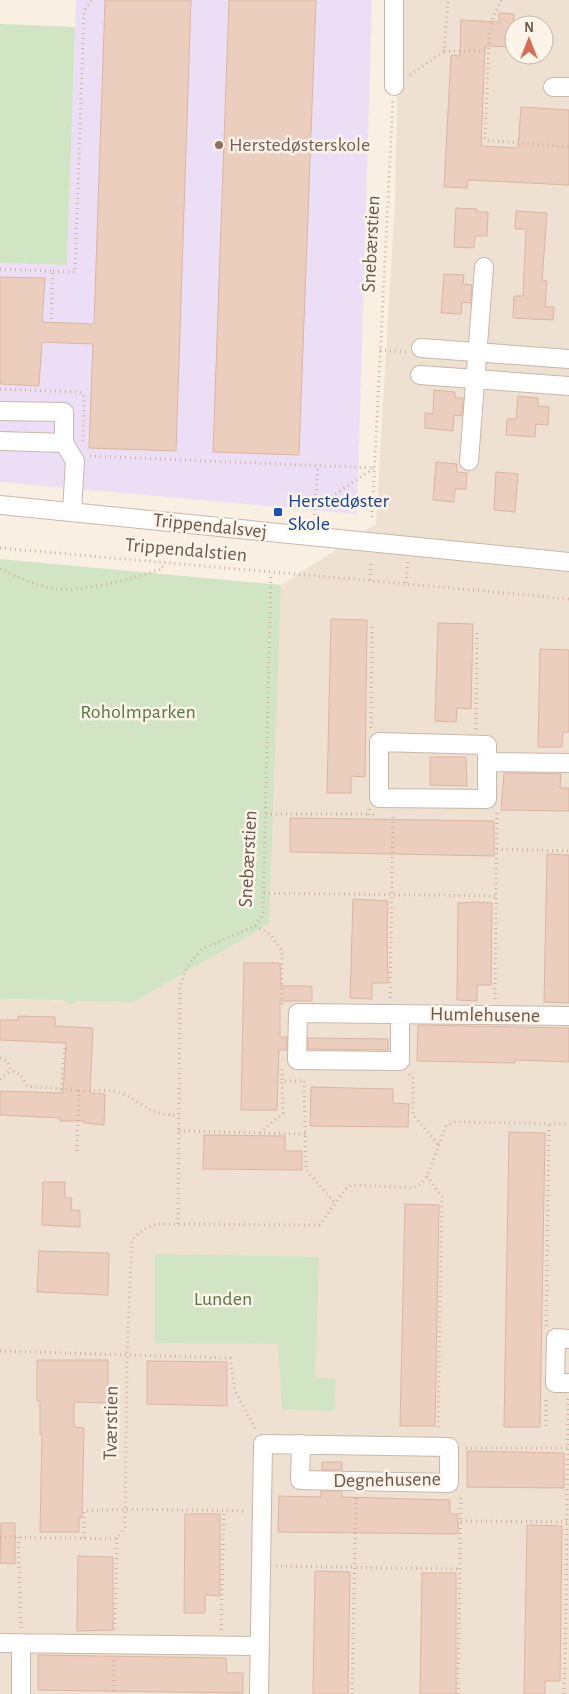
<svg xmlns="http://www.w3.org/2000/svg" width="569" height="1694" viewBox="0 0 569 1694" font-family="'Alegreya Sans',sans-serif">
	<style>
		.residential { fill: #efe1d2; fill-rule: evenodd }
		.education { fill: #ecdff5 }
		.green { fill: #d1e4c3 }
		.building { fill: #ebcebd; stroke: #dbb59f }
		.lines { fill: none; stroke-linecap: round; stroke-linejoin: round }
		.minor-casing { stroke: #c8b7ab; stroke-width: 20 }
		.path { stroke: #cfb2a1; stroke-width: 3; stroke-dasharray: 1 4; stroke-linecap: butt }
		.minor { stroke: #fff; stroke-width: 18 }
		.education-dot { fill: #8d6e63; stroke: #fcf4e8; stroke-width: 2 }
		.transit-dot { fill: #1a4fb4; stroke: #fcf4e8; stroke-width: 2 }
		.labels { text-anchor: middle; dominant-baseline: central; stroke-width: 5; stroke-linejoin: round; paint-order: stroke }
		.education-label { font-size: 20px; fill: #785e54; stroke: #fcf4e8; text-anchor: start }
		.street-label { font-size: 20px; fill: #6d574c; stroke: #fcf4e8 }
		.transit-label { font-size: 20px; fill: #164399; stroke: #fcf4e8; text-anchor: start }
		.park-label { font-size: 20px; fill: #577848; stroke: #fcf4e8 }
	</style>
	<rect width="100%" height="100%" fill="#f9efe2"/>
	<path class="residential" d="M399,0H569V1694H0V999L134,1002L268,924L281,585L376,524L395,200ZM514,25H544V55H514Z"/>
	<path class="education" d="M76,0H372L357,514L0,482V263L67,265Z"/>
	<path class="green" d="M0,24L75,27L67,265L0,263Z
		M0,559L281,585L269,924L134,1002L75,1001L70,1004L63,1000L0,999Z
		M155,1254L319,1257L315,1377L336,1379L334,1411L282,1409L278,1344L155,1343Z"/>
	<path class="building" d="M105,0H191L176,451L89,448L93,344L42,342L39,386L0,384V277L45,278L42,322L94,324Z
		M229,0H316L299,455L213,452Z
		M499,13L514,14V47L485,46L481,146L518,148L521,107L569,110V185L468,180L467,188L444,187L451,55L460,56L461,20L499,22Z
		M456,208L477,209V212H488L487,236H475L474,248L454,247Z
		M516,211L547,213L542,280L547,281L545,307H554L553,320L513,318L514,296H523L525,251L526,229H515Z
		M444,274L464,275L463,284L472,285L471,303L462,302L461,314L441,313Z
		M434,390L455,392V398H463L462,416L454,415L453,431L425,428V413L433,414Z
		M518,396L538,398V406L549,407L548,425L536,424L535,437L506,435L507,419H516Z
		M436,462L457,464V472L467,473L466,489H455L454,502L433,500Z
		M496,472L518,474L515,512L494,510Z
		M331,619L367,620L365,777L351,776V793H327Z
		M438,623L473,624L471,709L457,708L456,722L435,721Z
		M540,649L569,650V732H563L562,747H538Z
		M430,757H466L467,786L430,785Z
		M504,773L561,774L560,788H569V811L501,810Z
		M290,818L494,821V856L290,852Z
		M547,854L569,855V1003L544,1002Z
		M353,899L388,901L387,933L388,983H372V999L350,998Z
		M477,902L492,903L491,985H477V1001L457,1000L458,903Z
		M244,963H280L281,986H312V1001H280V1037H287V1050H279L277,1110H241Z
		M18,1016L55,1017V1026L93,1028L90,1093L105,1094L104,1125L84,1123V1121H60V1118L0,1115V1091L63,1093L66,1043L0,1040V1020H18Z
		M418,1025L569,1028V1062L515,1060V1063L417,1061Z
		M308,1038L388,1039V1050L308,1049Z
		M311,1087L393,1089V1103L409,1104L408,1127L310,1126Z
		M509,1132L545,1133L540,1427H504Z
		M204,1135L285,1136V1151H302V1170L203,1169Z
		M43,1182H65V1198H72L71,1210H80V1227L42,1225Z
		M405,1204L439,1205L435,1426H400Z
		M39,1251L109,1253L108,1295L37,1292Z
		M37,1360H108V1403L74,1402V1427L84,1428L82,1518H79V1532H40L42,1434H40V1401H37Z
		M147,1361L227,1362V1406L147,1404Z
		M467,1451L564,1453V1488L467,1487Z
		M322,1462H342V1470H322Z
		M321,1491H342V1497L450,1500V1514H458V1534L278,1532L279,1496L321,1497Z
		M185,1514H220V1596L205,1595V1613H184Z
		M1,1523H15V1564L0,1563Z
		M527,1525L562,1526L560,1681H545V1694H524Z
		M78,1556L113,1557V1630L77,1631Z
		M315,1571L350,1572L348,1694H313Z
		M422,1573H456V1694H420Z
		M38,1655L226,1658L227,1673H243V1693L38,1690Z"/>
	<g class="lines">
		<g class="minor-casing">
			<path id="minor" d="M394,86V0
				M553,87H569
				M421,348L569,359
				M420,375L569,386
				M0,411L64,412V443L75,461L72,512
				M0,441L64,443
				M469,461L484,267
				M0,505L569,562
				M379,742L487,745V799L379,798Z
				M488,762L569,763
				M400,1014V1061L297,1060L298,1013C388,1014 479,1015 569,1016
				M569,1339L556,1338L555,1383H569
				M0,1643L260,1646
				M21,1694V1643
				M259,1694L263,1444L449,1447V1483L300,1480L301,1444"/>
		</g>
		<path class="path" d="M501,0L493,18L489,39L485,140L569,147
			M444,51H489
			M410,75L444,51L448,0
			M0,269L53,271L51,319
			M53,271L75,272L84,11L92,0
			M380,350L407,352
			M0,389L78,392L82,393L84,397L83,442
			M90,456L374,468L315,508
			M372,517L393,100
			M314,520L318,466
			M0,548C190,565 379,581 569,599
			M0,569C16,576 38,587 55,589C85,592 134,578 162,569L163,563
			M370,580L371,561
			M406,583L408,561
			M371,728L372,624
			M476,729L477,630
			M369,809V815H377
			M266,814H369
			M497,849L569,851
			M264,893L497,896
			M255,926L270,934L282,951V1008
			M390,998L393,815
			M495,999L497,811
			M0,1058L7,1061L11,1070L21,1075L27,1086L79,1091
			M282,1069V1081H304
			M409,1074L413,1078V1115L439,1145
			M0,1079L11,1070
			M304,1081L306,1170L335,1203
			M61,1089L65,1048
			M179,1131L305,1134
			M260,1133L283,1113L282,1081
			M77,1151L79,1091C93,1091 113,1088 125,1095C147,1106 152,1116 179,1115
			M427,1176L442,1197L438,1430
			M178,1224L180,986L187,967L202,949L255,926L263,914L271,573
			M546,1326L549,1124
			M0,1351L230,1358L235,1391L256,1430
			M568,1399L566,1610L569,1611
			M546,1426V1397
			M466,1448H568
			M461,1521L567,1522
			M0,1537L114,1539L120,1535L125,1527L127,1355L132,1240L144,1229L156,1224L319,1225L346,1189L352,1185L413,1188L421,1184L427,1176L446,1126L455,1122L569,1124
			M18,1537L21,1629
			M84,1538V1511L125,1509L246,1511
			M276,1566L460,1569
			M115,1629L117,1538
			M221,1630L224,1511
			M114,1660V1694
			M352,1694L356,1497
			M458,1694L461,1495L460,1494
			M564,1694L566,1610"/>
		<use href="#minor" class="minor"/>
	</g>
	<circle class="education-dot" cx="219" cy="145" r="5"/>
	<rect class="transit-dot" x="273" y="507" width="10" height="10" rx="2.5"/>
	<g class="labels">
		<g class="education-label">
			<text x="229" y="145">Herstedøsterskole</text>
		</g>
		<g class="street-label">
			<text transform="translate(371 244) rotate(-87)">Snebærstien</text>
			<text transform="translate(210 526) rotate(6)">Trippendalsvej</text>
			<text transform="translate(186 550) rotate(5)">Trippendalstien</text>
			<text transform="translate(248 859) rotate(-87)">Snebærstien</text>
			<text transform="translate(485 1015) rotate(1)">Humlehusene</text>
			<text transform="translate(111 1423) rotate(-89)">Tværstien</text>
			<text transform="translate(387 1480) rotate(-1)">Degnehusene</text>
		</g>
		<g class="transit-label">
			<text x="288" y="501">Herstedøster<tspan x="288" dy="23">Skole</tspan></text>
		</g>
		<g class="park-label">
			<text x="138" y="712">Roholmparken</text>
			<text x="223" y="1299">Lunden</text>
		</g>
	</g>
	<g transform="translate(529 40)"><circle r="24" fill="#fcf4e8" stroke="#c3b5aa"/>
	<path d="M0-4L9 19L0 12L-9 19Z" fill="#d56e55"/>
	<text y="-8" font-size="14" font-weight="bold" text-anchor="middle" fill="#6d574c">N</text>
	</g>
</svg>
